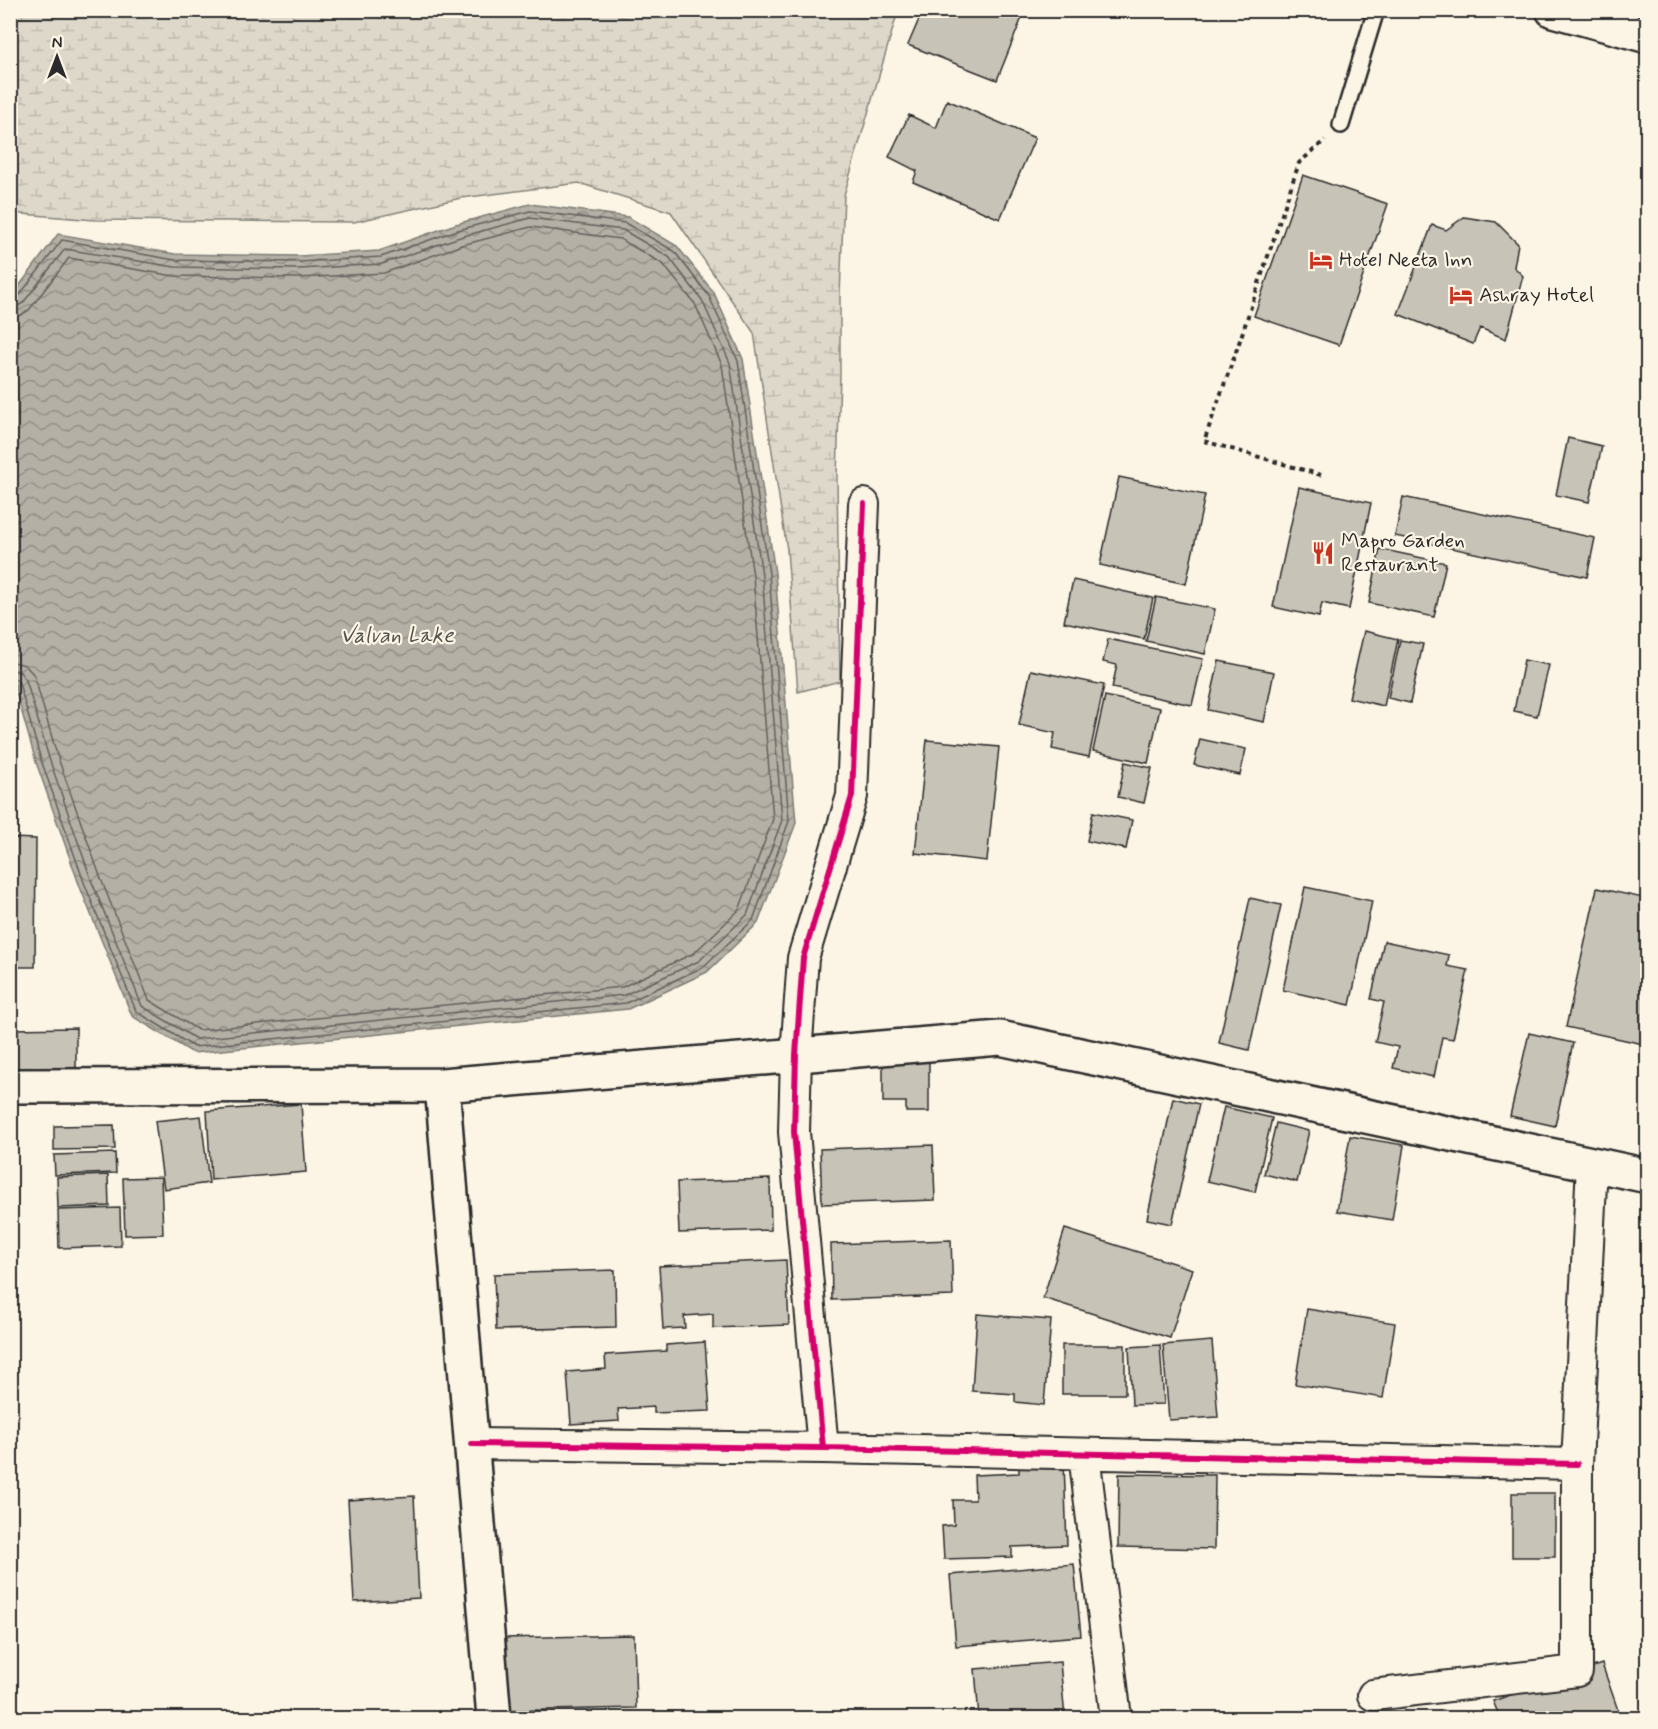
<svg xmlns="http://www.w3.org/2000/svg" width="1658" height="1729" viewBox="0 0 1658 1729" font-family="Mynerve,sans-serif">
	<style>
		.wetland { fill: url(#wetland-marsh); stroke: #84827a; stroke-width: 1.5 }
		.water { fill: url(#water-waves); stroke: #7d7b74; stroke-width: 1.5 }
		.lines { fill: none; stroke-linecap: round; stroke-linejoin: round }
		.shore { stroke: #62605c; stroke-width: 1.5 }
		.building { fill: #c8c3b7; stroke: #2b2b2b; stroke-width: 1.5 }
		.lane-casing { stroke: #2b2b2b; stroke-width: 20 }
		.street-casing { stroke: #2b2b2b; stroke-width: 34 }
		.secondary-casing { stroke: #2b2b2b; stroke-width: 38 }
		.highway-casing { stroke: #2b2b2b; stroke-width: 38 }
		.path { stroke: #2b2b2b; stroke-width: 4; stroke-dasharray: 4.5 4.5; stroke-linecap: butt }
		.lane { stroke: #fcf5e5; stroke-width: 15 }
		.street { stroke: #fcf5e5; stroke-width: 30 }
		.secondary { stroke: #fcf5e5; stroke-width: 33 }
		.highway { stroke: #fcf5e5; stroke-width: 33 }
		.cycleway-casing { stroke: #fcf5e5; stroke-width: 10 }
		.cycleway { stroke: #d6006c; stroke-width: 6 }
		.labels { text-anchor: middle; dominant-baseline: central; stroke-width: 4.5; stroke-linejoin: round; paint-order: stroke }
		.poi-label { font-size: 21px; fill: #2b2b2b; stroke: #fcf5e5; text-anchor: start }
		.water-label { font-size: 22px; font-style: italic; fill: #545350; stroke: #fcf5e5 }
	</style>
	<defs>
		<pattern id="wetland-marsh" width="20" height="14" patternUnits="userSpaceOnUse" patternTransform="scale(1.5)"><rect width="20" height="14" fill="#ded8ca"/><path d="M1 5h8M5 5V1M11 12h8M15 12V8" fill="none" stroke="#bfbaae"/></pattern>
		<pattern id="water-waves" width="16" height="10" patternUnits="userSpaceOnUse" patternTransform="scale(1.5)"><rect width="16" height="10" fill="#b4b0a5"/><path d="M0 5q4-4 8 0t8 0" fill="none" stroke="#938f87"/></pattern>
	</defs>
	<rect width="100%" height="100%" fill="#fcf5e5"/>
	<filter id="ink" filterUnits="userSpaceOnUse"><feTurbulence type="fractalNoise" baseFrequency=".0167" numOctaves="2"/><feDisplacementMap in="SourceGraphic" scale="12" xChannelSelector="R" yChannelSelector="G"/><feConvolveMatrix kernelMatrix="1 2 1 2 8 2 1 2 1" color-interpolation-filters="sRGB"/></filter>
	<g filter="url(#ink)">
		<path class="wetland" d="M10,11H898L844,195L840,295V373L837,478L840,681L798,692L787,550L754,333L671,212L579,183L461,198L354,222L95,220L11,213Z"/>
		<path class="water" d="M530,204L628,217L677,246L714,293L743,359L775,573L796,823L758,923L707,972L628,1009L193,1053L132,1016L80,887L36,762L11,674V297L58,234L175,254L299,256L379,251L456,224Z"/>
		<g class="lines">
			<path class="shore" d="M10,300L18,297L62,240L175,260L299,262L381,257L458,230L530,211L625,223L674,251L709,296L738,361L769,574L789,821L753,920L703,967L626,1003L194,1047L136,1011L85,885L41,760L19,683L16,679L10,678
				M10,307L18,306L23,303L65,249L175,267L299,269L382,264L460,237L530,218L623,230L669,257L702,300L730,363L762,575L782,820L747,915L699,961L624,995L196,1039L142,1006L92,882L49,758L26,680L20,672L10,670
				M10,316L21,315L29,310L69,258L174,276L299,278L384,273L462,245L531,227L620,239L663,264L695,304L722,365L753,576L773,819L739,910L694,953L622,987L198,1030L149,1000L101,879L57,755L34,675L25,665L10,661"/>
		</g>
		<path class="building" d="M923,10H1025L997,80L908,45Z
			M947,100L1035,138L1000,219L913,182L917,171L889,157L909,115L936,128Z
			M1303,175L1388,204L1339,345L1254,316Z
			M1464,217L1496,222L1518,244L1514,267L1523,276L1506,339L1480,328L1473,344L1398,314L1432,225L1446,230Z
			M1568,438L1602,446L1589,502L1556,495Z
			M1119,477L1205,495L1186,584L1100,565Z
			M1299,487L1371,503L1349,609L1322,603L1319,617L1273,607Z
			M1403,497L1595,538L1587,577L1395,536Z
			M1380,549L1446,563L1434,617L1369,603Z
			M1073,580L1153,598L1144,639L1064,622Z
			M1156,597L1215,609L1205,654L1146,641Z
			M1364,631L1398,639L1384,706L1349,698Z
			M1108,639L1203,659L1192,705L1112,688L1117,665L1103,662Z
			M1400,640L1423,644L1410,703L1388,698Z
			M1524,660L1549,665L1537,716L1514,711Z
			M1219,661L1274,672L1264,722L1208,710Z
			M1031,670L1104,685L1089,757L1052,749L1055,733L1019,725Z
			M1105,696L1160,708L1148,763L1093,751Z
			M1200,739L1246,749L1240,775L1194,765Z
			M927,740L999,747L987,861L915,853Z
			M1125,762L1152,768L1144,803L1118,797Z
			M1093,812L1132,820L1126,849L1087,841Z
			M10,838L36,839L35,967H10Z
			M1305,887L1372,901L1350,1005L1283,990Z
			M1597,888L1648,899V1045L1566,1027Z
			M1250,898L1281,905L1249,1050L1219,1043Z
			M1384,941L1449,955L1447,966L1468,970L1453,1039L1442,1037L1434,1077L1393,1068L1398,1047L1375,1042L1384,1002L1371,999Z
			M76,1028V1072L10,1074V1029Z
			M1529,1033L1573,1043L1555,1126L1510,1116Z
			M883,1061H929V1112H906V1102H883Z
			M1173,1098L1199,1104L1172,1224L1147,1219Z
			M301,1104L306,1172L211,1180L207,1111Z
			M1224,1107L1272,1118L1255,1192L1207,1181Z
			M201,1116L209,1183L164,1189L155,1121Z
			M1276,1123L1309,1131L1297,1182L1264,1174Z
			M114,1125L115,1149L54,1150V1126Z
			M1350,1136L1404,1145L1392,1220L1337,1211Z
			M933,1145L935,1200L822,1204L820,1149Z
			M115,1153L116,1173L55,1175L54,1155Z
			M108,1175L109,1206L58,1208L57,1177Z
			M161,1177L163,1234L125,1235L123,1178Z
			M770,1179L771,1230L679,1233L677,1182Z
			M120,1208L121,1246L59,1248L58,1210Z
			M1065,1229L1192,1269L1170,1338L1043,1298Z
			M951,1240L953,1296L832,1300L831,1244Z
			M786,1260L789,1325L713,1328V1314L684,1316L685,1328L663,1329L659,1266Z
			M615,1270L616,1327L496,1330L494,1274Z
			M1307,1309L1395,1323L1383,1398L1295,1384Z
			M977,1314L1051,1320L1044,1405L1015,1402V1394L972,1391Z
			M1212,1341L1218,1417L1169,1420L1163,1345Z
			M705,1342L710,1411L654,1413V1407L618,1409L619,1421L571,1424L567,1372L606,1369L605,1355L666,1351V1345Z
			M1062,1345H1125V1394H1062Z
			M1160,1345L1164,1404L1132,1405L1129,1347Z
			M1064,1463L1067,1545L1012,1547V1557L944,1559L942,1526L954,1525L953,1500H975L974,1475L1019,1473V1464Z
			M1119,1474L1215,1475L1214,1549L1118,1547Z
			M1512,1493H1555V1557H1512Z
			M414,1496L419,1598L354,1602L348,1500Z
			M1074,1564L1081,1636L956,1646L950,1575Z
			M634,1635L636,1708L504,1711L503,1638Z
			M1060,1662L1065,1718H979L975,1669Z
			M1602,1664L1620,1716L1614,1718H1500L1493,1701Z"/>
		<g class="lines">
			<g class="lane-casing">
				<path id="lane" d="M1341,125L1376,10"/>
			</g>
			<g class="street-casing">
				<path id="street" d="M472,1444L823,1448L1577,1464
					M823,1448L794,1132L796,1055L803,958L852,796L864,504
					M1084,1454L1116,1718
					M1373,1695L1577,1671V1464L1592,1164"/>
			</g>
			<g class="secondary-casing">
				<path id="secondary" d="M442,1085L494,1718
					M10,1086L442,1085L1000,1038L1648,1176"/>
			</g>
			<g class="highway-casing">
				<path id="highway" d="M1553,10L1648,36"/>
			</g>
			<path class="path" d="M1321,475L1204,441L1238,346L1299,163L1325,140"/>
			<use href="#lane" class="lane"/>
			<use href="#street" class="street"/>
			<use href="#secondary" class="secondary"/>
			<use href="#highway" class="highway"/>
			<g class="cycleway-casing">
				<path id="cycleway" d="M472,1444L823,1448L1577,1464
					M823,1448L794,1132L796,1055L803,958L852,796L864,504"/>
			</g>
			<use href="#cycleway" class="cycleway"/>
		</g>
	</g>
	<defs>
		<g id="hotel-bare" transform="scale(1.8)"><path d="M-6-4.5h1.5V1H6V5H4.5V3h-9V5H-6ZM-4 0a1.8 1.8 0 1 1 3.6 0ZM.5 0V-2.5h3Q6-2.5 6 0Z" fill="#c8321e" stroke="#fcf5e5" stroke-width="2.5" paint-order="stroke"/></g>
		<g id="restaurant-bare" transform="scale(1.8)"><path d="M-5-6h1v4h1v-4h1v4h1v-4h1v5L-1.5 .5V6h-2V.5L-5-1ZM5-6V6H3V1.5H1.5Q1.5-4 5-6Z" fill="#c8321e" stroke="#fcf5e5" stroke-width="2.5" paint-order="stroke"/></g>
	</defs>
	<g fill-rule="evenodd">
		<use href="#hotel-bare" x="1321" y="260"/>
		<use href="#hotel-bare" x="1461" y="295"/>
		<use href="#restaurant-bare" x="1323" y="553"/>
	</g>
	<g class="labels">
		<g class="poi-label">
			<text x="1339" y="260">Hotel Neeta Inn</text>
			<text x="1479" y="295">Ashray Hotel</text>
			<text x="1341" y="541">Mapro Garden<tspan x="1341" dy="24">Restaurant</tspan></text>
		</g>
		<g class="water-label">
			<text x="397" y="636">Valvan Lake</text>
		</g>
	</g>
	<rect width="1658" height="1729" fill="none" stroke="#fcf5e5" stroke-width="36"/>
	<rect x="18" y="18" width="1622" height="1693" fill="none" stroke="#2b2b2b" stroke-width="2" filter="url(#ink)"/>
	<g transform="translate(57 57)" stroke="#fcf5e5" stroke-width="4.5" paint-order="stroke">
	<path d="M0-4.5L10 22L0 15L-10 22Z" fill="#2b2b2b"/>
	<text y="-9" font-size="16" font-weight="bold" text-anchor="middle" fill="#2b2b2b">N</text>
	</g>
</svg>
